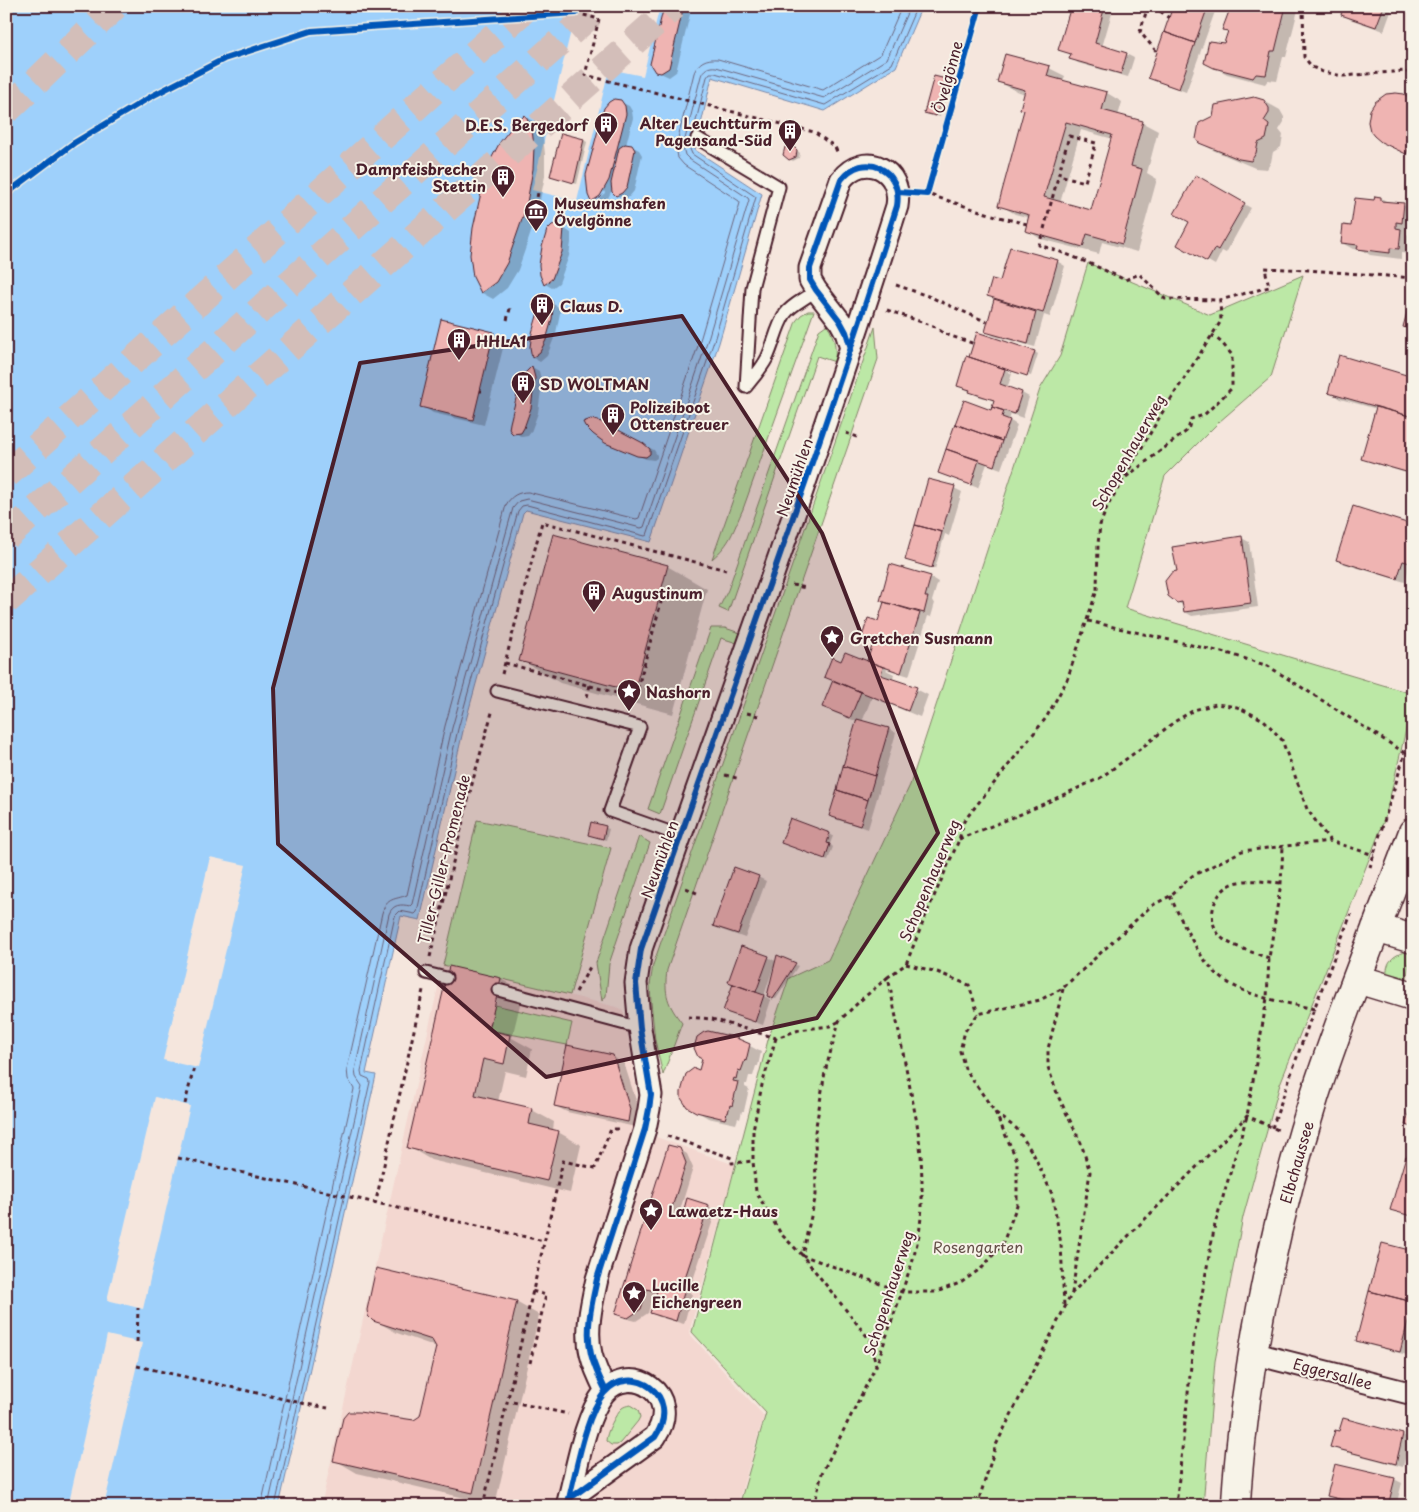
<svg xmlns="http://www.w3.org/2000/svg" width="1419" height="1512" viewBox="0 0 1419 1512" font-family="'Playpen Sans',sans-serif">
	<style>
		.built { fill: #f3d7d0 }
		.green { fill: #bce8a6; stroke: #838468 }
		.water { fill: #9ed0fb; stroke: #7c89a8 }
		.pier { fill: #f5e6dd }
		.shadow { fill: #0003; fill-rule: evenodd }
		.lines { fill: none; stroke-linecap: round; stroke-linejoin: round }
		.shore { stroke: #6c667e; stroke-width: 1 }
		.ferry { stroke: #5f4b5f; stroke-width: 1; stroke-dasharray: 6 5; stroke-linecap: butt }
		.building { fill: #efb4b2; stroke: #4a1f2b; fill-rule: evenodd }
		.highway-tunnel { stroke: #d3beb9; stroke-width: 28; stroke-dasharray: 28 14; stroke-linecap: butt }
		.lane-casing { stroke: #4a1f2b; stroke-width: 15 }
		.street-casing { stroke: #4a1f2b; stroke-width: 25 }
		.secondary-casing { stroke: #4a1f2b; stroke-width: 31 }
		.path { stroke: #4a1f2b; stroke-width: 3; stroke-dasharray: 4 4; stroke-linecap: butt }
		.lane { stroke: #f7f3e8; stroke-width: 11 }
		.street { stroke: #f7f3e8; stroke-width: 21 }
		.secondary { stroke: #f7f3e8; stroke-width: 28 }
		.cycleway-casing { stroke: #f7f3e8; stroke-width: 9 }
		.cycleway { stroke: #0057b8; stroke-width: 6 }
		.marked { fill: #4a1f2b; fill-opacity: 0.2; stroke: #4a1f2b; stroke-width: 4; stroke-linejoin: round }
		.labels { text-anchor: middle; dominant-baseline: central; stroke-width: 4; stroke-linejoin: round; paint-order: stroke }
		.street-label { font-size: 15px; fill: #4a1f2b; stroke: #f7f3e8 }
		.poi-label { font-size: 15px; font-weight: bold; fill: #4a1f2b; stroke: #f7f3e8; text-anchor: start }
		.park-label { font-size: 15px; fill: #66514a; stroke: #f7f3e8 }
	</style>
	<rect width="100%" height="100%" fill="#f5e6dd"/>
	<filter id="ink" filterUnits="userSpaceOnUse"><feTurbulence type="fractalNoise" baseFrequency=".02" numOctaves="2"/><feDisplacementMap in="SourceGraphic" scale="10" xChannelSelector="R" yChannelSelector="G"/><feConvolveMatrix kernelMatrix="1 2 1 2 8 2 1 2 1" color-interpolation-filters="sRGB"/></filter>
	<g filter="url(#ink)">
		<path class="built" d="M443,965L501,978L620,1008L625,1015L642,1132L735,1165L689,1333L764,1416L737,1506H321Z"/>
		<path class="green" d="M1088,263L1210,315L1303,275L1271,377L1219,422L1165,476L1125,608L1413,694V700L1385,818L1338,939L1280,1084L1243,1217L1215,1361L1203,1506H739L766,1413L692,1332L768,1040L789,978L828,960L910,785L1040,389L1060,356Z
			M808,311H814L743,509C733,531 731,543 712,559L796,321L801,315Z
			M826,325L828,326C835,340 836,346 835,362L817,356L728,612L719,608L728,590L819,330Z
			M875,327L878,359L667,970C664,994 667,1004 682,1023L663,1075L655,1040L651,1002L650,985L653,965Z
			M711,628H725L740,633L737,643L721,638L660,814L648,809Z
			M477,820L611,848L570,995L443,965Z
			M639,836L650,843L609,964L606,996L602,1001L596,963Z
			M1411,950L1406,984L1387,977C1385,960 1395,954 1411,950Z
			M495,1005L572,1023L567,1045L489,1030Z
			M630,1405L638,1410L640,1417L638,1421L620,1443L617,1445H611L606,1441C606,1433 616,1413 622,1408C625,1406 626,1406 630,1405Z"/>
		<path class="water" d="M6,6H922L896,67L825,111L712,77L695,150L762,194L719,343L651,542L526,510L523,513L463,731L420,920L401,916L366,1073L376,1075L279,1506H6Z"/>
		<path class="pier" d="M577,6H660L643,76L609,69L577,201L532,190Z
			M210,857L246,865L198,1068L163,1060Z
			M155,1097L190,1106L143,1309L107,1300Z
			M107,1335L142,1343L104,1506H68Z"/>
		<path class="shadow" d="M665,6H689L690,14L676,72L669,77L656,71Z
			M958,6H973L972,10Z
			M1072,6H1114L1102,47L1126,54L1134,58L1128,77L1078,63L1071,58L1072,55L1060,49Z
			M1174,6H1217L1186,92L1156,81L1149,77Z
			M1232,6H1299L1286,57H1283L1277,81L1268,80L1265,84L1227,74L1205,62L1225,44L1229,32L1224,29Z
			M1344,6H1393L1384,31L1350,19L1342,14Z
			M1049,68L1065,76L1063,81L1107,93L1122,102L1118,116L1143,123L1158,131L1147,173L1157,179L1137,252L1102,242L1099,254L1041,239L1026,230L1030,218L1015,214L1000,205L1025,111V94L1014,90L999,82ZM1081,130L1113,139L1092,212L1060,203Z
			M946,80L949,82L940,117L929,114Z
			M1264,101L1280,110L1284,117V122L1279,130L1283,135L1281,147L1273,152L1271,162L1267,169L1255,168L1215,151L1199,142Z
			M1413,101V157L1382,141Z
			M621,102L629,106L632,111L633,118L626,145L631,146L639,150L642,155L634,191L629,197L624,199L617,195L612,190L607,200L600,205L592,201L589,195ZM604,191L605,193L595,201V198Z
			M525,117L537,123L543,137L545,154V176L537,215L518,270L507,288L493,299L482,293L475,277Z
			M584,140L587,142L577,184L552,176Z
			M792,146L800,153L799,158L793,161L790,159Z
			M1196,177L1251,208L1226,253L1222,251L1215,265L1178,244L1191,222Z
			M1381,198L1389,203L1404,205L1413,210V229L1407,228V234L1412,237L1410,254L1401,253V259L1370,255L1362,250L1353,249L1342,243L1352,227Z
			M558,224L571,233V243L569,256L559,283L552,288L545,284Z
			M1057,261L1065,266L1050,317L1044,315L1035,347L994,336L986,331L995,299L989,295L1001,283Z
			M551,303L559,307L560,313L556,333L547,356L540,362L533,358L531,347Z
			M493,333L505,340L484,425L433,413L422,406Z
			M1035,352L1038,354L1031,376L1004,368V369L1012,374L1007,388L1022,393L1029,397L1023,418L1011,414L1009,420L1017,425L1001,469L987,464L978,488L947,476L939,472L992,411L995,401L978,396L958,385L975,360L971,357Z
			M532,367L539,371L542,383L538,413L531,432L528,436L522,437L512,431L524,376Z
			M1413,378V475L1370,462L1362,458L1377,409L1340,399L1329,392Z
			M607,442L646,446L654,450L657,455V458L654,460L646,459Z
			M954,488L962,492L949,536L945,534L935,569L906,560Z
			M1413,526V565L1410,564L1405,582L1345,564L1338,560Z
			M1242,538L1249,542L1258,607L1192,616L1185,612L1184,606L1177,602Z
			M667,566L707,589L673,714L560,683L521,660Z
			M930,577L938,582L932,601L935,603L931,617L928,616L909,676L887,669L886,670L894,674L893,679L916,689L928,695L920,717L872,697L862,722L889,729L896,733L868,829L838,820L830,816L858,722L835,713L823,706L834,681L825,676L842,662H868L874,644L863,639L879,623L885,603Z
			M592,823L609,829L606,840L589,835Z
			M830,834L833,836L830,844L833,847L828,860L786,844Z
			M758,877L766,881L745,938L722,930L714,926Z
			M768,957L777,962L778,957L798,966L776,999L772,998L775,968H773L764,996L771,1000L763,1025L732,1014L725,1010L734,984Z
			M501,979L523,992L512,1038L532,1049L526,1076L505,1071L498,1102L532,1110L554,1122L553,1130L558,1132L581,1145L570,1193L431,1160L409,1147ZM498,984H501L488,1036H486Z
			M750,1046L761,1052L758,1066H756L753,1076H749L747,1084H745V1087L749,1089L744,1111H742L740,1119L738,1118L736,1124L708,1118L688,1106L700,1071Z
			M613,1057L624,1063L641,1116L640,1128L567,1112L555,1106Z
			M679,1149L687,1154L693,1168L677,1220L681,1221L708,1206L716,1211L689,1292L692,1294L684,1324L659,1317L652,1313L658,1294L654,1292L648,1313L636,1321L624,1318L617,1314Z
			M1413,1252V1336L1407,1355L1365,1344L1358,1340Z
			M516,1302L539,1315L495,1505L357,1473L335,1460L415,1422L421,1417L437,1347L397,1333L374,1320Z
			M1344,1420L1403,1435L1410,1439L1403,1467L1339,1450L1332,1446L1340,1433Z
			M1394,1479L1402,1483L1396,1506H1360L1336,1500L1329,1496Z"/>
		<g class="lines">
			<path class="shore" d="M693,133L707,77L710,73H715L825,105L892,64L917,6
				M261,1506L354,1089L348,1079L347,1069L382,913C387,897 395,900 407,895L445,726L506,505C511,496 518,492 528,492L636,519L639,518L701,337L740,203L739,201L684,165L678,158L676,146L694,73C698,62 706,58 718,59L823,90L881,54L902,6
				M268,1506L362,1086L356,1077L355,1070L389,914C393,904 401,904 410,906L412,904L452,728L513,508L519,501L527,499L641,528L644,527L708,339L749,200L748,198L689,159L685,155L683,147L701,76C703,69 709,66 716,67L824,98L887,59L910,6
				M275,1506L370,1082L369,1079L362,1076L361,1071L395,916L400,911L415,914L417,912L458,729L518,511L522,506L527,505L645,536L647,535L714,341L756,197L692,154L690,149L691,141"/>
			<path class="ferry" d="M567,6L575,13
				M6,194L74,143L152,96L224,59L311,31L576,13"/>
		</g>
		<path class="building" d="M664,6H683V9L669,68L661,73L655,72L650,64Z
			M1071,6H1105L1095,43L1127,53L1121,74L1069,59L1071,54L1058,50Z
			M1173,6H1208L1195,43L1164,32Z
			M1231,6H1286L1275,51H1271L1266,75L1256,74L1253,78L1214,68L1204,63L1209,41L1224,43L1228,31L1222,30Z
			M1343,6H1384L1376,27L1341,15Z
			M1164,32L1195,43L1179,89L1148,78Z
			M1005,54L1050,66L1047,76L1107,92L1102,110L1143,121L1131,166L1142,169L1122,244L1087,234L1083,247L1025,231L1029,215L998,206L1024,110L1020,109L1025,90L997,82ZM1066,122L1112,135L1091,210L1044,197Z
			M934,76L946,79L936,116L924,113Z
			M1396,93L1404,94L1413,100V144L1411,143L1406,154L1381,142L1374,136L1370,131L1368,122L1370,110L1375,102L1386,94Z
			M1254,97L1264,100L1269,108V113L1264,121L1269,125L1266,139L1258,143L1256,153L1251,161L1239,159L1199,143L1196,139L1199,123L1213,116L1215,105Z
			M614,99L621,100L625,106L626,114L609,180L600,196L591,202L588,195L586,175L604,108L609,102Z
			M525,115L532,129L534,147L533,169L526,208L507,263L496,282L481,293L473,277L470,255L473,228L483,184L490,161L500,142L512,127Z
			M561,133L584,139L574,183L550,176Z
			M625,144L632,145L635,150L627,187L622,193L616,196L612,192L611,183L619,148Z
			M792,145L797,150L796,157L789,160L783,155L785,147Z
			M1196,175L1245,203L1218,250L1215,248L1207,262L1177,245L1189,222L1174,214Z
			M1375,196L1381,197V201L1404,203L1402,223L1396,222V228L1401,229L1399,249L1390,248V253L1357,249L1358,245L1341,243L1343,225L1351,226L1355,198L1374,200Z
			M558,223L564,228L562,252L552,279L544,285L540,275L539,265L542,247L547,230L552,225Z
			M1010,247L1058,260L1043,313L987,296L992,279L1000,281Z
			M1412,294H1413V330L1403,327Z
			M544,299L552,301L553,308L552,319L546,340L540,352L532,358L530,347L532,333L539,309Z
			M994,299L1036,312L1028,344L985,332Z
			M441,319L494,332L473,420L420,407Z
			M977,332L1035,351L1027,376L969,357Z
			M1339,355L1413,377V417L1328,393Z
			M966,356L1005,369L1000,384L1022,392L1015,414L992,407L994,400L969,392L970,390L957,386Z
			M532,366L535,378L531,408L524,428L521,433L513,434L511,432L509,429L510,423L520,382L523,375Z
			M964,400L991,410L992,407L1004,411L1002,417L1010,420L1002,441L955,424Z
			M1376,407L1413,417V474L1361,459Z
			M591,419L605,423L643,443L650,449V454L646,457L637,456L605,443L593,434L585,426L583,422Z
			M955,424L1002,441L994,466L946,449Z
			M946,449L979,460L971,485L938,473Z
			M928,479L955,486L942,532L915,525Z
			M1353,506L1413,525L1410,539L1413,540V554L1410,563L1403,561L1397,579L1336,560Z
			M915,525L942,532L932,568L905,560Z
			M553,534L668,565L634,692L519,661Z
			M1242,536L1251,603L1184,612L1182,602L1177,603L1168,596L1165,581L1172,572L1177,571L1172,547Z
			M890,564L931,576L925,597H928L924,613L880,601Z
			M884,602L920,613L901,673L867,661L873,643L861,640L868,618L878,621Z
			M845,652L883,667L881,675L917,687L908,711L824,677L832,657L841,661Z
			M833,680L861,692L850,718L822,707Z
			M857,719L889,728L875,776L843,766Z
			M843,766L875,776L868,800L837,790Z
			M837,790L868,800L860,826L829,816Z
			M790,818L830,833L827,843L830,844L825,859L781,843Z
			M591,822L606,826L603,839L588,835Z
			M734,867L759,876L738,934L713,926Z
			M741,946L769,956L756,992L728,982Z
			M777,955L796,963L773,999L767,996Z
			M449,966L501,978L489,1030L510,1035L504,1064L483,1059L475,1095L532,1108L529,1124L559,1131L547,1181L407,1148Z
			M733,984L764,995L755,1022L723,1011Z
			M708,1031L734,1037L750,1044L746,1061L745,1060L741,1071L738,1070L736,1079L734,1078L733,1081L738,1082L732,1106L730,1105L728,1113H727L725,1119L696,1112L687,1107L681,1098V1092L686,1074L694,1068L699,1070L702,1059L698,1057L694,1048L697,1037L704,1032Z
			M567,1045L613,1055L630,1109L628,1122L554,1106Z
			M1413,1099V1127L1405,1125Z
			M668,1145L680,1148L686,1163L669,1217L681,1220L687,1198L709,1205L682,1287L685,1289L676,1321L650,1313L657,1292L647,1289L641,1309L628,1318L615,1314Z
			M1406,1156L1413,1158V1224L1409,1222L1411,1216L1390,1210Z
			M1382,1243L1413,1251V1302L1369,1291Z
			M376,1268L517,1301L473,1493L333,1461L343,1418L348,1412H359L414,1420L420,1416L436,1347L432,1340L373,1321L368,1316L367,1310Z
			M1369,1291L1413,1302L1400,1352L1356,1341Z
			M1343,1418L1403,1434L1396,1464L1330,1447L1335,1430L1339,1431Z
			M1335,1464L1395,1478L1388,1506H1367L1327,1496Z
			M651,1499L673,1506H649Z
			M714,1499L731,1504L730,1506H712Z"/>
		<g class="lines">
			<path class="highway-tunnel" d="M6,111L115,6
				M6,475L528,6
				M6,537L600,6
				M6,601L674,6"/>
			<g class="lane-casing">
				<path id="lane" d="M697,138L779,187L752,288L746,387
					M746,387C753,378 762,368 767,358C774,344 776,328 785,314C792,304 806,299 816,290
					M497,691L640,727L610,811L681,836
					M426,973L446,978
					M498,990L640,1028"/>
			</g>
			<g class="street-casing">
				<path id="street" d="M1252,1353L1413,1394
					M606,1391C600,1379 594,1367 591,1354C585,1330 592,1302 597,1279L645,1129L649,1109L651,1095L640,1028L636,983L641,949C727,701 818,456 897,206C903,169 864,150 841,180L810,268V280L816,290L840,321L846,332L851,348
					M567,1506C576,1474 584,1418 604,1393C630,1362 684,1394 655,1437L569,1499"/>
			</g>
			<g class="secondary-casing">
				<path id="secondary" d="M1376,928L1413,939
					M1357,979L1413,996
					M1236,1506C1237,1471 1242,1435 1246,1400C1260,1298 1283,1196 1314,1098C1343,1008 1380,921 1413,832"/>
			</g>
			<path class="path" d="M980,6L927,194L999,217L1027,224
				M1148,6L1140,32L1157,52
				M1154,6L1169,18
				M1303,6L1304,57L1312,67L1323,72L1343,76L1405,71L1413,75
				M576,13L599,19L585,75L814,132L835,147L838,154
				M536,205L538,192
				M1044,229L1069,136L1096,143L1085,182L1059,175
				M1042,235L1039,245C1069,254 1097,266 1125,280L1139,274L1165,299L1220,300L1269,287L1265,268L1308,270L1413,278
				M896,285L928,296L987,322
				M887,310L933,326L945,334L975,344
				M507,320L511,305
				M480,391H482
				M846,433L857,437
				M1126,477L1188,430L1191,419L1204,415L1232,388V355L1222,343L1212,335
				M792,585L806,588
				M1088,621L1230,654L1268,666L1405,753L1370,867
				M505,663L635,698L663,595L668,593L682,598
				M502,674L542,522L726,570
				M587,697L591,681
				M747,713L762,717
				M725,775L740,779
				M959,839L1026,812L1100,778L1140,749L1174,722L1194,710L1216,704L1237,707L1264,720L1282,740L1307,809L1330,841
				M686,888L699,894
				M1170,896C1185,927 1203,972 1236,987C1260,999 1288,1003 1314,1009L1351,914
				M430,957L473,780L493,709
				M1269,958C1257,954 1232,946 1223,939C1203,922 1213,887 1239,882C1252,879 1267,882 1281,883
				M906,964L937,972L969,985L978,1014
				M888,977L861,1000L839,1021L825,1072L815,1132L816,1195L802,1255L902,1292H937L962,1282L983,1267L1003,1243L1017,1205V1160L995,1112L965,1069L960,1051L965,1031L978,1014L1040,1000L1063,988L1151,906L1170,896L1192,876L1242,851L1330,841L1374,855
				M1063,989L1048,1049V1067L1058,1096L1081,1143L1090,1172L1072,1293
				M576,992L590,967
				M688,1017L712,1019L776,1038L799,1030L830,1026L838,1022
				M776,1038L762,1085L753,1130V1161L756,1192L781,1234L802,1255L870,1340L876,1366
				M185,1104L194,1067
				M996,1113L1017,1129L1034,1155L1052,1194L1061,1244L1064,1306
				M1272,1128L1314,1009
				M667,1136L732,1158V1163L753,1161
				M178,1158L544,1241
				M375,1205L423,990
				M137,1342L138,1308
				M530,1363L546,1295L532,1291
				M137,1366L306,1404L328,1408
				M513,1402L568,1414
				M483,1506L563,1161L595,1168L611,1129H621
				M814,1506L822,1473L876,1366L913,1260L919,1235L922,1208V1181L921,1154L917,1123L888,977L906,964L928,910L959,840L964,821L1046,718L1067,680L1097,590L1098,544L1100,525L1107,507L1162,413L1221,321L1220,300
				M979,1506L980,1496L996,1445L1072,1293L1247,1116L1278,1130
				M1176,1506L1194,1337L1215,1224L1247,1116L1267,998L1269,958L1281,883L1283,847"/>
			<use href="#lane" class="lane"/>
			<use href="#street" class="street"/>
			<use href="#secondary" class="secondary"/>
			<g class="cycleway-casing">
				<path id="cycleway" d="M898,192L927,194L980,6
					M6,194L74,143L152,96L224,59L311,31L576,13
					M606,1391C600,1379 594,1367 591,1354C585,1330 592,1302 597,1279L645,1129L649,1109L651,1095L640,1028L636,983L641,949C727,701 818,456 897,206C903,169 864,150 841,180L810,268V280L816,290L840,321L846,332L851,348
					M567,1506C576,1474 584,1418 604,1393C630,1362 684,1394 655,1437L569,1499"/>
			</g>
			<use href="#cycleway" class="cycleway"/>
		</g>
	</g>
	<path class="marked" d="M682,316L822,533L938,833L817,1018L546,1077L278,844L273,688L360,363Z"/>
	<defs>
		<g id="building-pin" transform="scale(1.25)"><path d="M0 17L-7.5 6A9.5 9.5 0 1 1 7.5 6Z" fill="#4a1f2b" stroke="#f7f3e8"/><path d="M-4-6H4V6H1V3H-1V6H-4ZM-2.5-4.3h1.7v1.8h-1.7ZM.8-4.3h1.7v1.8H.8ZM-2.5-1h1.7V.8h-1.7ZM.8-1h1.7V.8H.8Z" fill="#fff"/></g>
		<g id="museum-pin" transform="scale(1.25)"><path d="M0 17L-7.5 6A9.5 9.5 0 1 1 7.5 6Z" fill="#4a1f2b" stroke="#f7f3e8"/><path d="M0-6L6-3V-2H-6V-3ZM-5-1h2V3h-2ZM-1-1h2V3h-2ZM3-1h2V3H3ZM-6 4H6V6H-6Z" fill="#fff"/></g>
		<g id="sight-pin" transform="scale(1.25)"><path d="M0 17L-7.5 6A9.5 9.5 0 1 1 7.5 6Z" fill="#4a1f2b" stroke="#f7f3e8"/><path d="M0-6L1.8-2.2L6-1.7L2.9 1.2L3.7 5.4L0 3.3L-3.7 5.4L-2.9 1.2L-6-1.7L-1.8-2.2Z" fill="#fff"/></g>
	</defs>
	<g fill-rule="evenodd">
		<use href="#building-pin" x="606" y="124"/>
		<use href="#building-pin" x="790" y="131"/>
		<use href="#building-pin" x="503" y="177"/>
		<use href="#museum-pin" x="536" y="211"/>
		<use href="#building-pin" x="542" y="305"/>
		<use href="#building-pin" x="459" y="340"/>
		<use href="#building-pin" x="523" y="383"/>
		<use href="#building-pin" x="613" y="415"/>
		<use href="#building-pin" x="594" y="592"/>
		<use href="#sight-pin" x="832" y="637"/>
		<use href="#sight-pin" x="629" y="691"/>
		<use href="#sight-pin" x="651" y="1210"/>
		<use href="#sight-pin" x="634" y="1293"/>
	</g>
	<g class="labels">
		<g class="street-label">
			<text transform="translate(947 77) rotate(-75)">Övelgönne</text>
			<text transform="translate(1128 452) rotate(-60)">Schopenhauerweg</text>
			<text transform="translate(794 477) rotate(-71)">Neumühlen</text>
			<text transform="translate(443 859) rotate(-76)">Tiller-Giller-Promenade</text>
			<text transform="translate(659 859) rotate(-70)">Neumühlen</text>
			<text transform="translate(929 880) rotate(-67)">Schopenhauerweg</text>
			<text transform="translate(1296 1162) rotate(-74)">Elbchaussee</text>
			<text transform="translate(888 1293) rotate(-72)">Schopenhauerweg</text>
			<text transform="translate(1333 1373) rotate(15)">Eggersallee</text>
		</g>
		<g class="poi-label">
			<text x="772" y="122" text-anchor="end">Alter Leuchtturm<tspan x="772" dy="17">Pagensand-Süd</tspan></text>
			<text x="588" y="124" text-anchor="end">D.E.S. Bergedorf</text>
			<text x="486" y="168" text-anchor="end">Dampfeisbrecher<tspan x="486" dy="17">Stettin</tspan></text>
			<text x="554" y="202">Museumshafen<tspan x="554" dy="17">Övelgönne</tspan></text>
			<text x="560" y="305">Claus D.</text>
			<text x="476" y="340">HHLA1</text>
			<text x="540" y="383">SD WOLTMAN</text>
			<text x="630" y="406">Polizeiboot<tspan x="630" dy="17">Ottenstreuer</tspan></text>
			<text x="612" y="592">Augustinum</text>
			<text x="850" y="637">Gretchen Susmann</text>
			<text x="646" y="691">Nashorn</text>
			<text x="668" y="1210">Lawaetz-Haus</text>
			<text x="652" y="1284">Lucille<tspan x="652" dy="17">Eichengreen</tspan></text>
		</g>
		<g class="park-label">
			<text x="978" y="1246">Rosengarten</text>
		</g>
	</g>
	<rect width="1419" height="1512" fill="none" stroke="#f7f3e8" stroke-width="25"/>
	<rect x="12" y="12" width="1394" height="1487" fill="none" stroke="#4a1f2b" stroke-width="2" filter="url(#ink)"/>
</svg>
